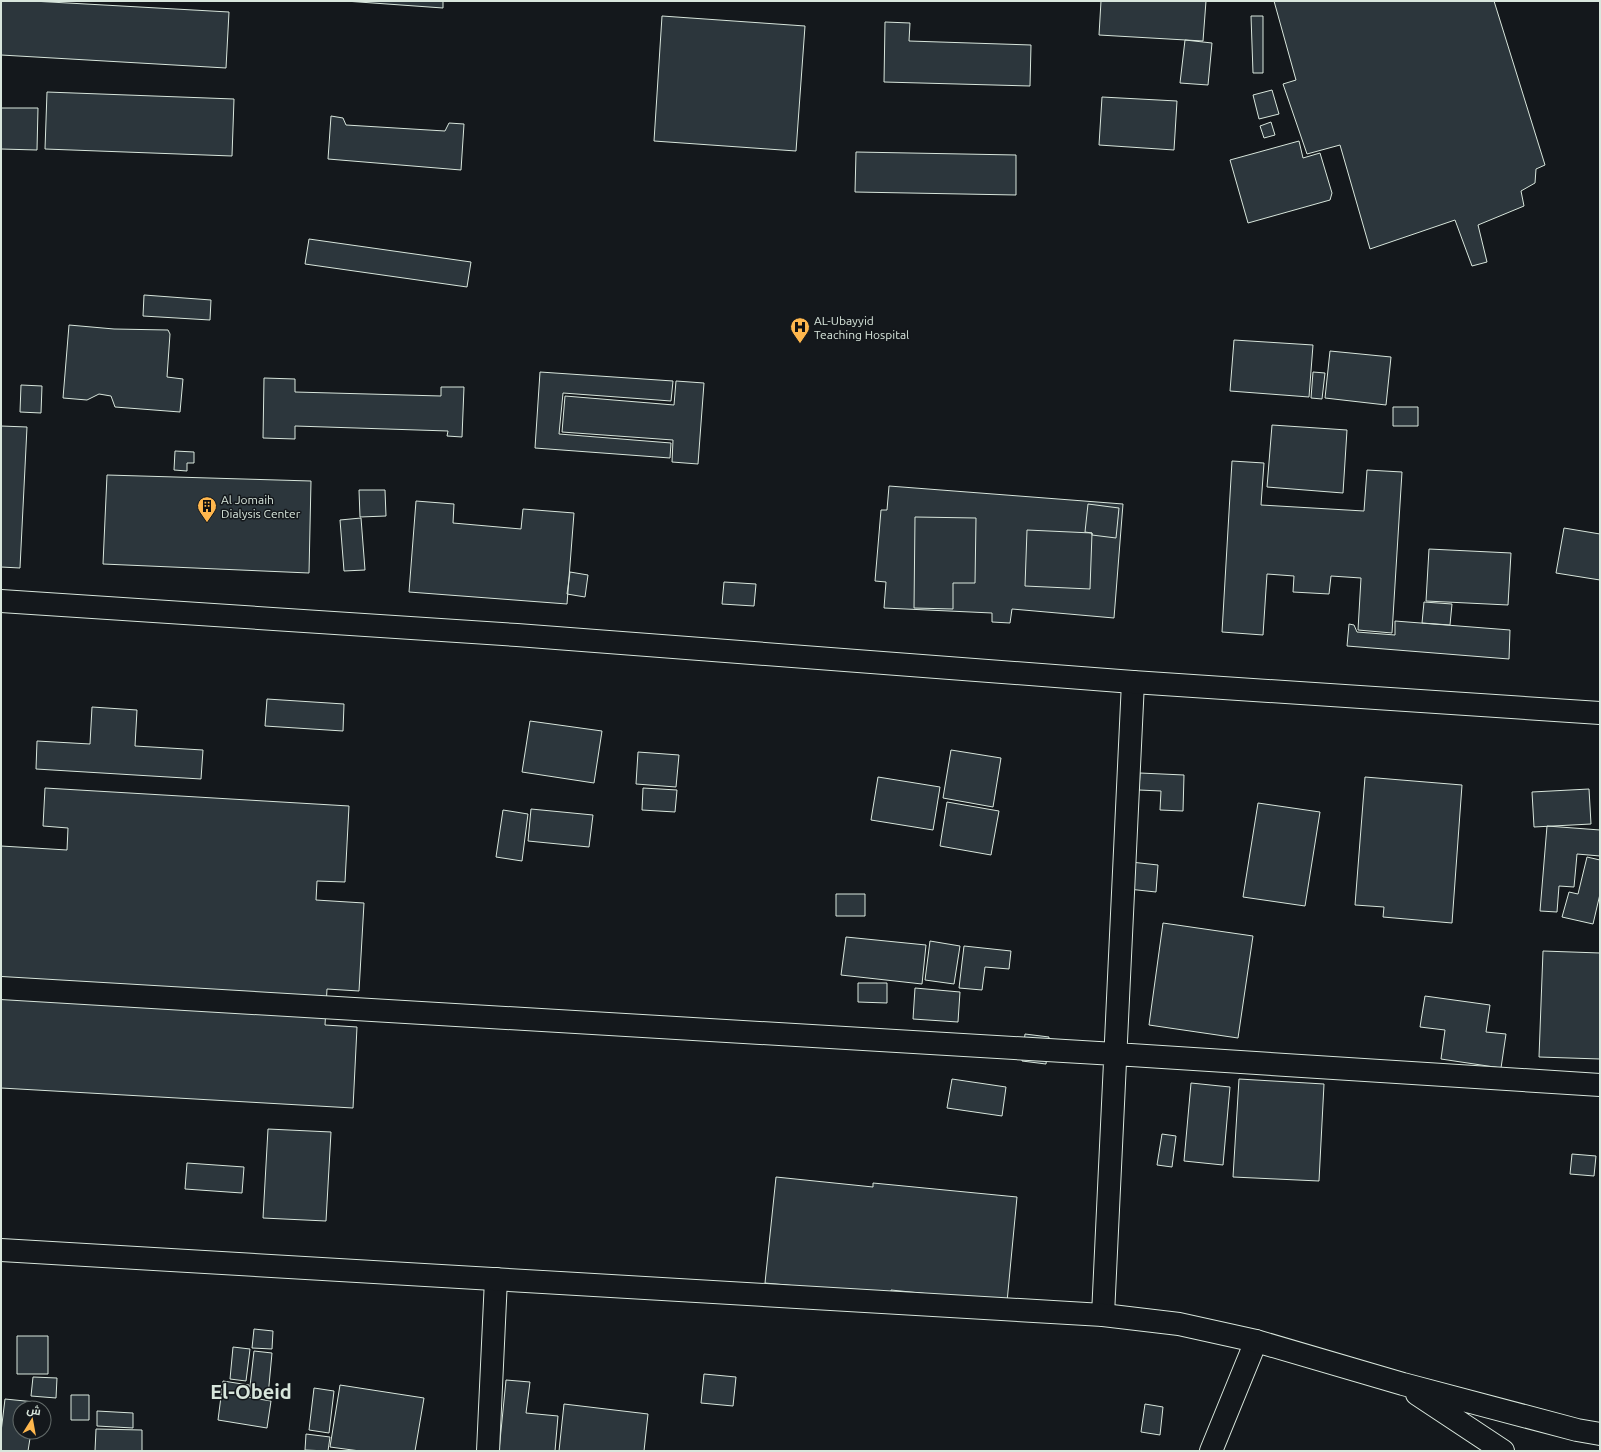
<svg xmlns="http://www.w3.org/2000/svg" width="1601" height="1452" viewBox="0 0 1601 1452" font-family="Ubuntu,Cairo,sans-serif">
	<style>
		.building { fill: #2c363c; stroke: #d8e6dc }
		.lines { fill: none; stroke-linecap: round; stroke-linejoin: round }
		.minor-casing { stroke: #d8e6dc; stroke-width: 24 }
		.tertiary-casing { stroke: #d8e6dc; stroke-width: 24 }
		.primary-casing { stroke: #d8e6dc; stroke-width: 24 }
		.minor { stroke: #14181c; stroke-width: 22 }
		.tertiary { stroke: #14181c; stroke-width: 22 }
		.primary { stroke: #14181c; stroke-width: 22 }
		.labels { text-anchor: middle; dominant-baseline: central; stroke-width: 3; stroke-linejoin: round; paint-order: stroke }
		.poi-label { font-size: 12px; fill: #d8e6dc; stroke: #14181c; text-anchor: start }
		.town-label { font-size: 20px; font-weight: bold; fill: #d8e6dc; stroke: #14181c }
	</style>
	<rect width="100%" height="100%" fill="#14181c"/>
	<path class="building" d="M1,1H32L229,12L226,68L1,55Z
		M345,1H443V8Z
		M1101,1H1206L1203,41L1099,35Z
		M1274,1H1494L1545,165L1536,169L1535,183L1521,191L1524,206L1478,225L1487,262L1472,266L1455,220L1370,249L1340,145L1307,154L1283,84L1296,80Z
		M662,16L805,26L796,151L654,141Z
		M1251,16H1263V73H1253Z
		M885,22L910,23L909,41L1031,45L1030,86L884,82Z
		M1185,40L1212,43L1208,85L1180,83Z
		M1272,90L1279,114L1259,119L1253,95Z
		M47,92L234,99L232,156L45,149Z
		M1102,97L1177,101L1174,150L1099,145Z
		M1,108H38L37,150L1,149Z
		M331,116L343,118L346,125L445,131L449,123L464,124L461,170L328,159Z
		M1271,122L1275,135L1264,138L1260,126Z
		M1299,141L1303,158L1320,153L1332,193L1330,200L1248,223L1230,160Z
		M856,152L1016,155V195L855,192Z
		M309,239L471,262L467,287L305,264Z
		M144,295L211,300L210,320L143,316Z
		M69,325L114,329L168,330L170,334L167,377L183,379L180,412L115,407L111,396L99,394L87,400L63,398Z
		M1234,340L1313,345L1309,397L1230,391Z
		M1330,351L1391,357L1386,405L1325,398Z
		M540,372L673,381L671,401L563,393L559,434L671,443L670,458L535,448Z
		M1313,372L1325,373L1322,399L1311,398Z
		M264,378L295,379V392L441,396V387H464L462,437L447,436L448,431L295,426V439L263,438Z
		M676,381L704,383L698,464L672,462L673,440L562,432L565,396L674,405Z
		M21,385L42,386L41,413L20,412Z
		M1393,407H1418V426H1393Z
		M1272,425L1347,430L1343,493L1267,487Z
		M1,426L27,427L20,568L1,567Z
		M175,451L194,452V463H187V471L174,470Z
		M1232,461L1264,463L1261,505L1364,511L1367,470L1402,472L1392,633L1358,630L1361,578L1331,576L1329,594L1293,592L1294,576L1267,574L1263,635L1222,632Z
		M107,475L311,481L309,573L103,564Z
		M889,486L1123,504L1114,618L1012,609L1010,623L992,622V613L884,608L886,582L875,581L881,510H887Z
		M359,490H385L386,516L360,517Z
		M416,501L454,504L453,523L521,529L523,509L574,513L567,604L409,592Z
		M1088,504L1119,508L1116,538L1092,535V533L1085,532Z
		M915,517L976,518L975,583H953V609L914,608Z
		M361,518L365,570L344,571L340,520Z
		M1564,528L1600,534V580L1556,573Z
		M1027,530L1092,533L1090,589L1025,586Z
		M1429,549L1511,553L1508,605L1426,601Z
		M570,572L588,575L585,597L567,594Z
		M724,582L756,584L754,606L722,604Z
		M1424,602L1452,604L1450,625L1422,623Z
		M1395,621L1510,630L1509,659L1347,646L1349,624L1354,625L1357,632L1395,635Z
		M267,699L344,704L343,731L265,726Z
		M92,707L137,710L135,746L203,750L201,779L36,769L37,741L90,744Z
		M530,721L602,731L594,783L522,772Z
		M951,750L1001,758L993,807L943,798Z
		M638,752L679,755L676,787L636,784Z
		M1140,773L1184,775L1183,811L1160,810L1161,791L1139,790Z
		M878,777L940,787L933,830L871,820Z
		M1365,777L1462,785L1452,923L1383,917L1384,907L1355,905Z
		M45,788L349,806L345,882L317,881L316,900L364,903L359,991L327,989L325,1025L357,1027L353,1108L1,1088V846L67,850L68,828L43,826Z
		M643,788L677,790L675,812L642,810Z
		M1589,789L1591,824L1534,827L1532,792Z
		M947,802L999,811L991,855L940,846Z
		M1258,803L1320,812L1305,906L1243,897Z
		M531,809L593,815L589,847L528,841Z
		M503,810L528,814L522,861L496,857Z
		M1547,826L1600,830V856L1577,854L1574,887L1559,886L1557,912L1540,911Z
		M1587,857L1600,860V894L1593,924L1562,917L1569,892L1578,894Z
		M1122,861L1158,865L1156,892L1119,888Z
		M836,894H865V916H836Z
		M1163,923L1253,936L1238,1038L1149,1025Z
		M846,937L926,945L922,984L841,975Z
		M930,941L960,946L954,984L925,980Z
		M964,946L1011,951L1009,969L985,967L982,990L959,988Z
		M1543,951L1600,953V1059L1539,1057Z
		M858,983H887V1003L858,1002Z
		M915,988L960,992L958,1022L913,1019Z
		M1425,996L1490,1005L1486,1032L1506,1034L1501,1068L1441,1059L1445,1030L1420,1027Z
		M1025,1034L1049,1037L1046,1064L1022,1061Z
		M952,1079L1006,1087L1002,1116L947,1108Z
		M1239,1079L1324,1084L1319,1181L1233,1177Z
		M1191,1083L1230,1087L1223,1165L1184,1161Z
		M268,1129L331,1132L326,1221L263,1218Z
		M1162,1134L1176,1136L1172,1167L1157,1165Z
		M1572,1154L1596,1156L1594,1176L1570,1174Z
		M187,1163L244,1167L242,1193L185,1189Z
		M776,1177L873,1187V1183L1017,1197L1007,1302L891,1290V1295L765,1283Z
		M254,1329L273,1331L272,1349L252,1348Z
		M17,1336H48V1374H17Z
		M233,1347L250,1349L246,1381L230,1379Z
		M254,1351L272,1353L268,1396L249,1395Z
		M704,1374L736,1377L733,1406L701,1403Z
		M33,1377L57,1378L56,1398L31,1396Z
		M506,1380L530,1382L526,1413L558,1416L555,1451H499Z
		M223,1381L249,1385L247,1397L271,1401L267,1428L218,1420Z
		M340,1385L424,1398L415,1451H360L330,1447Z
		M314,1388L334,1391L329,1433L309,1430Z
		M71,1395H89V1420H71Z
		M5,1399L35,1402L34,1408H20V1432H31L28,1451H1V1432Z
		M564,1404L648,1414L644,1451H559Z
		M1145,1404L1163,1407L1160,1435L1141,1432Z
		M97,1411L133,1413V1428L97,1426Z
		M96,1429L142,1430V1451H95Z
		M306,1434L330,1437L328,1451L305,1450Z"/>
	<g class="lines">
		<g class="minor-casing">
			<path id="minor" d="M1,988L1115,1054L1600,1085
				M1103,1315L1133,682
				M488,1451L496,1279
				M1211,1451L1256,1341"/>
		</g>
		<g class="tertiary-casing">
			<path id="tertiary" d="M1,1250L1103,1315L1179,1324L1256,1341L1403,1384L1577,1430L1600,1434
				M1417,1394L1503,1451"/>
		</g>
		<g class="primary-casing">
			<path id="primary" d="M1,601L517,635L1133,682L1600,713"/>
		</g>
		<use href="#minor" class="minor"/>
		<use href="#tertiary" class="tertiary"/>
		<use href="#primary" class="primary"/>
	</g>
	<defs>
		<g id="hospital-pin" transform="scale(1)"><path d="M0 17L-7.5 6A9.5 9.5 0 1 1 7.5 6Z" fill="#ffb74d" stroke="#14181c"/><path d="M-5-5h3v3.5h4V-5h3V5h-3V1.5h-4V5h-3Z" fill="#111"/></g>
		<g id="building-pin" transform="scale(1)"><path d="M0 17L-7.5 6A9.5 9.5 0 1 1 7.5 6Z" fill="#ffb74d" stroke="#14181c"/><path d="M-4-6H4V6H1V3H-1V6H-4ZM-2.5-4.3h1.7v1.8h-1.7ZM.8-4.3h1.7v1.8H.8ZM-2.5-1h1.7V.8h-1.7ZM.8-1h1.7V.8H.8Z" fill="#111"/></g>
	</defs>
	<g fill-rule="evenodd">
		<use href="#hospital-pin" x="800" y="327"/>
		<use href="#building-pin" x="207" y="506"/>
	</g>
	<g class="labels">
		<g class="poi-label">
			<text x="814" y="320">AL-Ubayyid<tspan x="814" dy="14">Teaching Hospital</tspan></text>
			<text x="221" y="499">Al Jomaih<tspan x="221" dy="14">Dialysis Center</tspan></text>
		</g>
		<g class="town-label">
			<text x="251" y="1391">El-Obeid</text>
		</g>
	</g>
	<rect width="1601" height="1452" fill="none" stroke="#d8e6dc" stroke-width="4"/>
	<g transform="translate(32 1420) rotate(11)"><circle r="19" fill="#14181c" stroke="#626a69"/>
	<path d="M0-3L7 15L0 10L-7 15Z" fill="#ffb74d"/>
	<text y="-6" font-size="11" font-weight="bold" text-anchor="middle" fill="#d8e6dc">ش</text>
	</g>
</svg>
